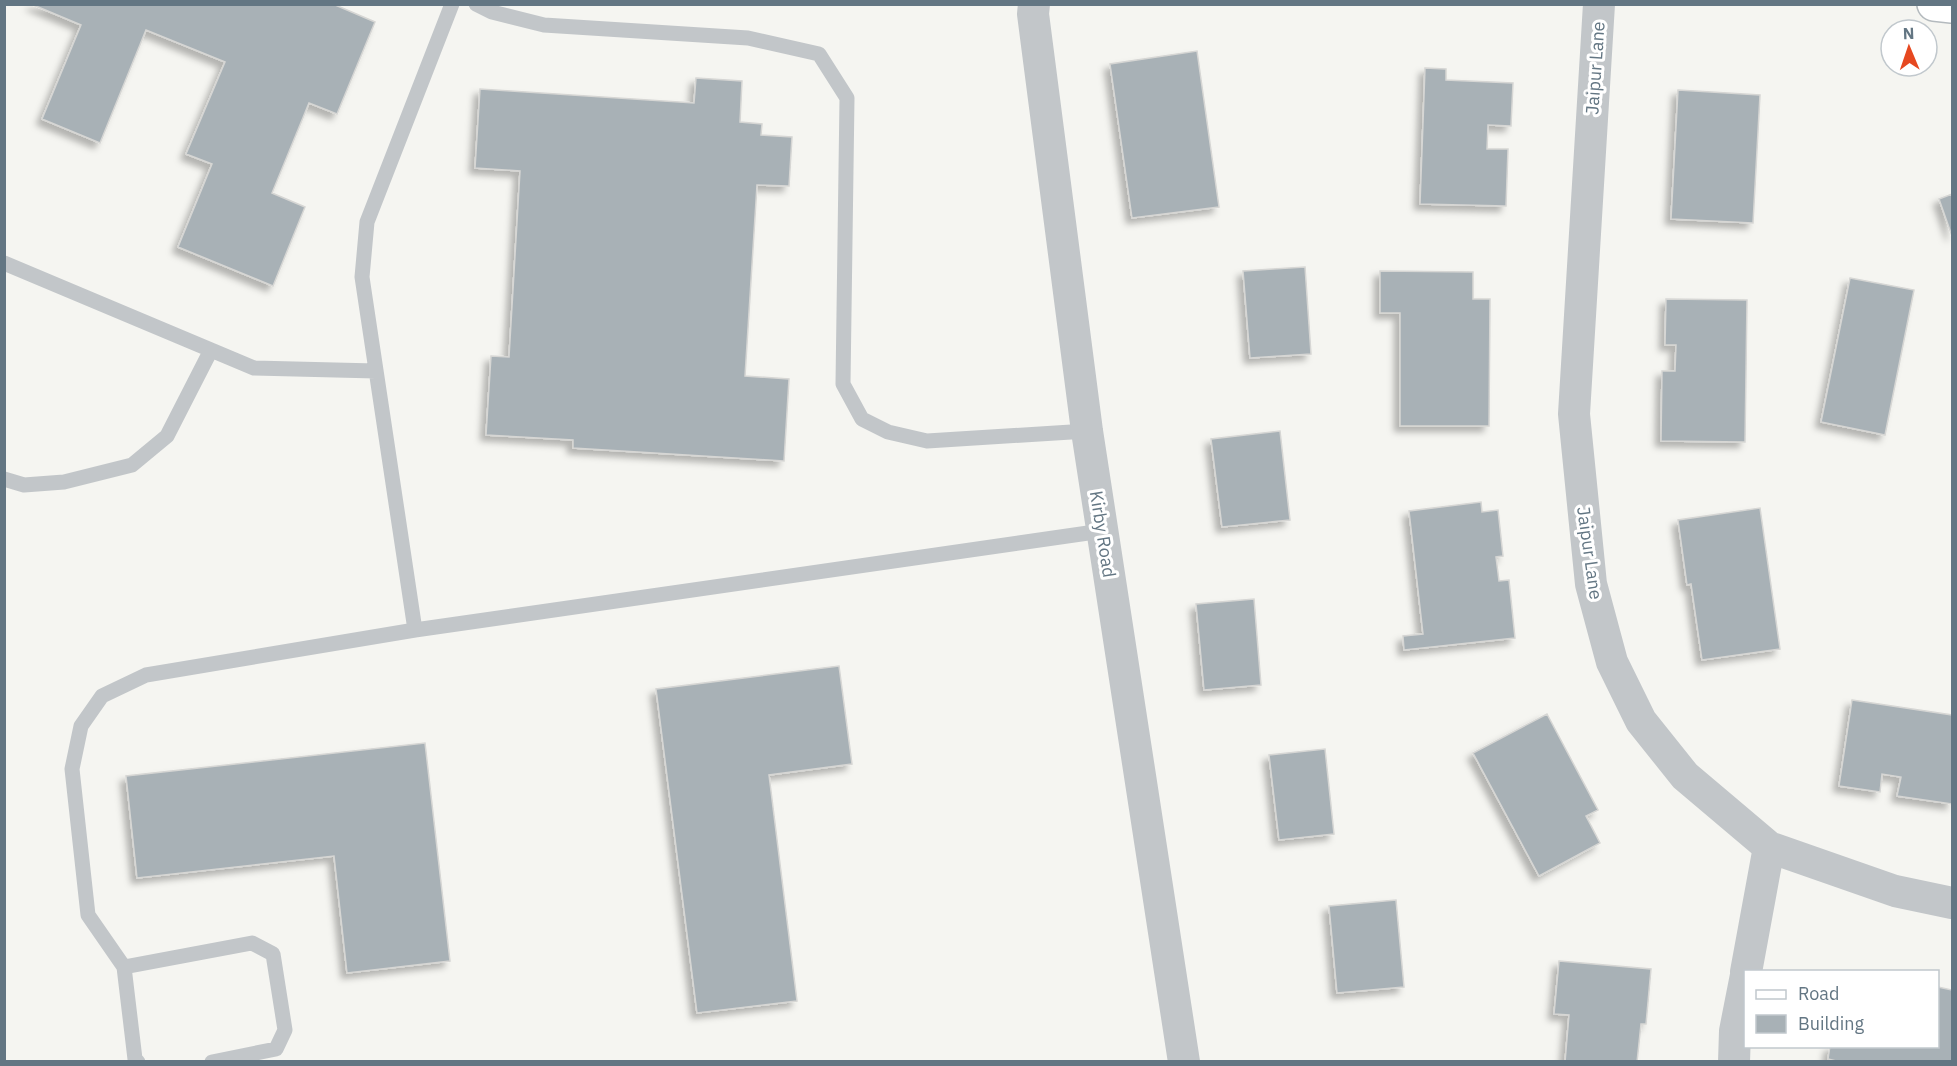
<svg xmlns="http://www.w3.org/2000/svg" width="1957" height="1066" viewBox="0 0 1957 1066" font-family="'IBM Plex Sans',sans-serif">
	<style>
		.building { fill: #a8b1b6; stroke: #d6d6d4; stroke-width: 1.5; filter: url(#shadow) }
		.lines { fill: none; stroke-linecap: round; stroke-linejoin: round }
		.secondary-casing { stroke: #b4babe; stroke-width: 36 }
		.lane { stroke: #c2c6c9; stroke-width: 15 }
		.street { stroke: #c2c6c9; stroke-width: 32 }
		.secondary { stroke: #fff; stroke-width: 33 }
		.labels { text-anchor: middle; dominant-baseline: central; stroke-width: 6; stroke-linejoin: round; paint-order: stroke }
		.street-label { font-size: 18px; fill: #637683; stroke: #fff }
	</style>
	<defs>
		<filter id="shadow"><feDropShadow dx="-5.5" dy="5.5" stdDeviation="3" flood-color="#0004"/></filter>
	</defs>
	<rect width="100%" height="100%" fill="#f5f5f1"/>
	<path class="building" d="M31,4H333L375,22L337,114L309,103L272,193L305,207L273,286L178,247L212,164L186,154L225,62L146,30L100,143L42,119L81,25Z
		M1197,51L1219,207L1132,218L1110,64Z
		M1425,68L1446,69V80L1513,83L1511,126L1488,125L1487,149H1508L1506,206L1420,204Z
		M696,78L742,81L740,122L762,124L761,135L792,137L789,186L757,185L745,376L789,379L784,461L573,448V440L486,435L491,356L509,357L520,171L475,168L480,89L694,103Z
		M1678,90L1760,95L1753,223L1671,219Z
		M1952,194V236L1939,199Z
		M1305,267L1311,354L1250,358L1243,271Z
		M1380,271L1473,272V299H1490L1489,426H1400V313H1380Z
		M1850,278L1914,290L1885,435L1821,422Z
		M1666,299L1747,300L1745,442L1661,441L1662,371H1675L1676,345H1665Z
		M1280,431L1290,520L1222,527L1211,439Z
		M1481,502L1482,512L1498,510L1503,556L1496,557L1499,581L1509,580L1515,638L1404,650L1403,636L1423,634L1409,511Z
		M1760,508L1780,649L1702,660L1691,584L1687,585L1678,520Z
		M1254,599L1261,685L1204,690L1196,604Z
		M839,666L852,764L769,775L797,1001L697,1013L656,689Z
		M1852,700L1952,715V804L1897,796L1901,777L1882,774L1880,792L1839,786Z
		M1547,714L1598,810L1586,816L1600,843L1539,876L1473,753Z
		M425,743L450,961L347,973L334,856L137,878L126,776Z
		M1325,749L1334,834L1279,840L1269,755Z
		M1396,900L1404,987L1337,993L1329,906Z
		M1559,961L1651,969L1646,1024H1641L1637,1062H1565L1569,1015L1554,1014Z
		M1938,987L1952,990V1062H1840L1828,1059L1830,1046H1938Z"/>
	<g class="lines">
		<g class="secondary-casing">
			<path id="secondary" d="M1934,4L1952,6"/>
		</g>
		<path class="lane" d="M476,4L492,12L544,25L748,38L819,54L847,98L843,384L862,419L888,432L927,441L1087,431
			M4,263L254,368L376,371
			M4,479L24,485L64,482L132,465L167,436L211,350
			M415,630L362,277L367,222L452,4
			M124,967L252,943L273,954L285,1030L276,1049L212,1062
			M138,1062L135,1059L124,967L88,915L72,769L81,726L102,696L146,675L415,630L1102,531"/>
		<path class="street" d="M1034,4L1033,14L1087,431L1184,1062
			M1599,4L1574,414L1591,584L1612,662L1641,721L1685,776L1769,847L1895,891L1952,903
			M1746,972L1769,847
			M1734,1062L1735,1031L1746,975"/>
		<use href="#secondary" class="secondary"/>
	</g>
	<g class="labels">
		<g class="street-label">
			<text transform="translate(1595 68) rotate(-86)">Jaipur Lane</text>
			<text transform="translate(1103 534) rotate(81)">Kirby Road</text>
			<text transform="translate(1590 553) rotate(82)">Jaipur Lane</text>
		</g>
	</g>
	<rect width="1957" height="1066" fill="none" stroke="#637683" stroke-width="12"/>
	<rect x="1744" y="970" width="195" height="78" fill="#ffffff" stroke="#c1c8cd" stroke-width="1.5"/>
	<rect x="1756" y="990" width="30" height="9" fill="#ffffff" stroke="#c1c8cd" stroke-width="1.5"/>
	<text x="1798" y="1000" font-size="18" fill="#637683">Road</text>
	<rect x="1756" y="1015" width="30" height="18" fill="#a8b1b6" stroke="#c1c8cd" stroke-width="1.5"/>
	<text x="1798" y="1030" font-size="18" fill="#637683">Building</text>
	<g transform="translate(1909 48) rotate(358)"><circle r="28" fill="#ffffff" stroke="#c1c8cd" stroke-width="1.5"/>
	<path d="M0-4.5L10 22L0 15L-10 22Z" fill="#e64820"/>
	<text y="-9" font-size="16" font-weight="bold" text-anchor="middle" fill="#637683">N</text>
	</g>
</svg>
